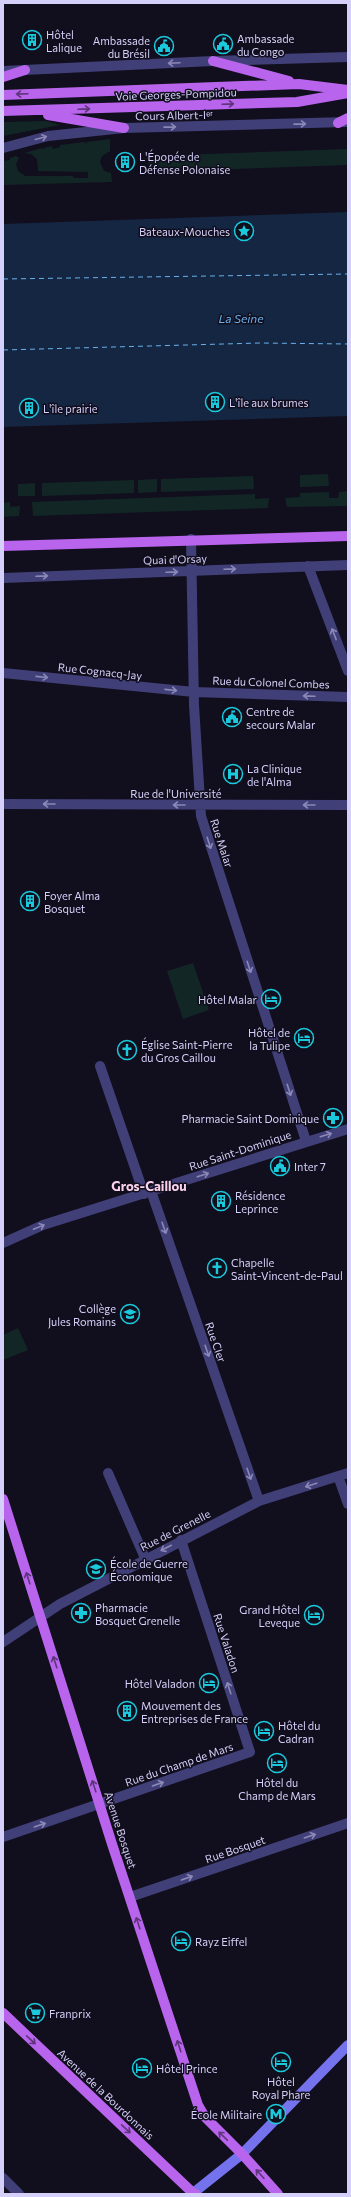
<svg xmlns="http://www.w3.org/2000/svg" width="351" height="2197" viewBox="0 0 351 2197" font-family="Commissioner,sans-serif">
	<style>
		.green { fill: #122626 }
		.water { fill: #142641 }
		.lines { fill: none; stroke-linecap: round; stroke-linejoin: round }
		.ferry { stroke: #6ab1ed; stroke-width: 1; stroke-dasharray: 5 4; stroke-linecap: butt }
		.minor { stroke: #413f77; stroke-width: 10 }
		.tertiary { stroke: #413f77; stroke-width: 10 }
		.secondary { stroke: #7572ee; stroke-width: 10 }
		.primary { stroke: #b964ec; stroke-width: 10 }
		.oneway { stroke: #8b88b8 }
		.oneway2 { stroke: #5d357a }
		.labels { text-anchor: middle; dominant-baseline: central; stroke-width: 3; stroke-linejoin: round; paint-order: stroke }
		.poi-label { font-size: 11px; fill: #d5d0f9; stroke: #110e1d; text-anchor: start }
		.street-label { font-size: 11px; fill: #d5d0f9; stroke: #110e1d }
		.water-label { font-size: 12px; font-style: italic; fill: #6ab1ed; stroke: #110e1d }
		.quarter-label { font-size: 13px; font-weight: bold; fill: #fad2eb; stroke: #110e1d }
	</style>
	<rect width="100%" height="100%" fill="#110e1d"/>
	<path class="green" d="M46,121L60,125L3,136V122Z
		M110,139V151L102,156L100,162L104,171L111,173L112,182L3,185V161L10,160V158L16,156L19,158L16,164L18,171L25,176H73L74,178H88V172L38,171L37,159L31,154L24,153L42,148L44,150V148L52,146L53,149L60,147V145L85,142L87,144V142Z
		M348,149V165L149,172L148,156Z
		M328,474L329,486L300,487V475Z
		M253,476L254,489L161,492V479Z
		M157,479V492L138,493V480Z
		M134,480V493L42,496V483Z
		M35,483V496H18V484Z
		M348,491V506L287,507L285,498L300,497V493L329,492V498H338L339,492Z
		M255,494V499L269,498L268,508L33,516L32,502Z
		M10,502V507L20,506L19,516L3,517V503Z
		M193,963L209,1010L183,1019L167,971Z
		M18,1328L28,1350L3,1360V1335Z"/>
	<path class="water" d="M348,212V416L3,427V224Z"/>
	<g class="lines">
		<path class="ferry" d="M3,279L348,274
			M3,350L260,343L348,344"/>
		<path class="minor" d="M3,71L213,61L348,57
			M191,539L194,705L201,816L306,1141
			M308,566L348,671
			M3,578L348,565
			M3,673L194,692L348,697
			M3,804L348,805
			M100,1066L144,1194
			M151,1191L259,1501
			M3,1243L43,1225L348,1129
			M108,1473L145,1558
			M338,1476L348,1504
			M3,1642L60,1604L259,1501L348,1473
			M3,1837L250,1752L181,1540
			M130,1897L348,1823
			M3,2178L19,2194"/>
		<path class="tertiary" d="M3,148L48,136L124,128L347,122"/>
		<path class="secondary" d="M192,2194L242,2154L348,2045"/>
		<path class="primary" d="M213,61L289,81
			M3,77L25,70
			M3,95L299,84L348,90
			M3,111L297,102L348,93
			M48,115L124,128
			M338,123L348,118
			M3,546L348,536
			M3,1499L112,1844L198,2105L205,2117L242,2154L278,2194
			M3,2013L193,2193L196,2194"/>
	</g>
	<defs><path id="oneway-shaft" d="M-6 0H5M1.5-3L5.5 0L1.5 3" fill="none" stroke-width="1.6" stroke-linecap="round" stroke-linejoin="round"/></defs>
	<g class="oneway">
		<use href="#oneway-shaft" transform="translate(174 63) rotate(177)"/>
		<use href="#oneway-shaft" transform="translate(300 124) rotate(-1)"/>
		<use href="#oneway-shaft" transform="translate(170 127) rotate(-1)"/>
		<use href="#oneway-shaft" transform="translate(41 138) rotate(-15)"/>
		<use href="#oneway-shaft" transform="translate(230 569) rotate(-2)"/>
		<use href="#oneway-shaft" transform="translate(172 572) rotate(-2)"/>
		<use href="#oneway-shaft" transform="translate(42 576) rotate(-2)"/>
		<use href="#oneway-shaft" transform="translate(334 634) rotate(-111)"/>
		<use href="#oneway-shaft" transform="translate(42 677) rotate(6)"/>
		<use href="#oneway-shaft" transform="translate(171 690) rotate(6)"/>
		<use href="#oneway-shaft" transform="translate(309 696) rotate(-178)"/>
		<use href="#oneway-shaft" transform="translate(49 804) rotate(-180)"/>
		<use href="#oneway-shaft" transform="translate(179 805) rotate(-180)"/>
		<use href="#oneway-shaft" transform="translate(309 805) rotate(-180)"/>
		<use href="#oneway-shaft" transform="translate(209 843) rotate(72)"/>
		<use href="#oneway-shaft" transform="translate(249 967) rotate(72)"/>
		<use href="#oneway-shaft" transform="translate(289 1090) rotate(72)"/>
		<use href="#oneway-shaft" transform="translate(326 1135) rotate(-17)"/>
		<use href="#oneway-shaft" transform="translate(203 1175) rotate(-18)"/>
		<use href="#oneway-shaft" transform="translate(39 1227) rotate(-22)"/>
		<use href="#oneway-shaft" transform="translate(164 1228) rotate(71)"/>
		<use href="#oneway-shaft" transform="translate(207 1351) rotate(71)"/>
		<use href="#oneway-shaft" transform="translate(249 1474) rotate(71)"/>
		<use href="#oneway-shaft" transform="translate(311 1485) rotate(162)"/>
		<use href="#oneway-shaft" transform="translate(166 1548) rotate(153)"/>
		<use href="#oneway-shaft" transform="translate(229 1688) rotate(-108)"/>
		<use href="#oneway-shaft" transform="translate(158 1784) rotate(-19)"/>
		<use href="#oneway-shaft" transform="translate(40 1825) rotate(-19)"/>
		<use href="#oneway-shaft" transform="translate(310 1836) rotate(-19)"/>
		<use href="#oneway-shaft" transform="translate(187 1878) rotate(-19)"/>
	</g>
	<g class="oneway2">
		<use href="#oneway-shaft" transform="translate(22 94) rotate(178)"/>
		<use href="#oneway-shaft" transform="translate(228 104) rotate(-2)"/>
		<use href="#oneway-shaft" transform="translate(84 109) rotate(-2)"/>
		<use href="#oneway-shaft" transform="translate(28 1578) rotate(-108)"/>
		<use href="#oneway-shaft" transform="translate(55 1662) rotate(-108)"/>
		<use href="#oneway-shaft" transform="translate(94 1786) rotate(-108)"/>
		<use href="#oneway-shaft" transform="translate(138 1923) rotate(-108)"/>
		<use href="#oneway-shaft" transform="translate(31 2040) rotate(43)"/>
		<use href="#oneway-shaft" transform="translate(179 2046) rotate(-108)"/>
		<use href="#oneway-shaft" transform="translate(126 2129) rotate(43)"/>
		<use href="#oneway-shaft" transform="translate(223 2136) rotate(-136)"/>
		<use href="#oneway-shaft" transform="translate(260 2174) rotate(-132)"/>
	</g>
	<defs>
		<g id="building-ring" transform="scale(1)"><circle r="9.5" fill="#110e1d" stroke="#1ac9db" stroke-width="1.5"/><path d="M-4-6H4V6H1V3H-1V6H-4ZM-2.5-4.3h1.7v1.8h-1.7ZM.8-4.3h1.7v1.8H.8ZM-2.5-1h1.7V.8h-1.7ZM.8-1h1.7V.8H.8Z" fill="#1ac9db"/></g>
		<g id="civic-ring" transform="scale(1)"><circle r="9.5" fill="#110e1d" stroke="#1ac9db" stroke-width="1.5"/><path d="M-.6-6.5H3V-4.5H.6V-3L4-1V1h2V6H-6V1h2V-1L-.6-3ZM-1.2 2.5V6h2.4V2.5Z" fill="#1ac9db"/></g>
		<g id="sight-ring" transform="scale(1)"><circle r="9.5" fill="#110e1d" stroke="#1ac9db" stroke-width="1.5"/><path d="M0-6L1.8-2.2L6-1.7L2.9 1.2L3.7 5.4L0 3.3L-3.7 5.4L-2.9 1.2L-6-1.7L-1.8-2.2Z" fill="#1ac9db"/></g>
		<g id="hospital-ring" transform="scale(1)"><circle r="9.5" fill="#110e1d" stroke="#1ac9db" stroke-width="1.5"/><path d="M-5-5h3v3.5h4V-5h3V5h-3V1.5h-4V5h-3Z" fill="#1ac9db"/></g>
		<g id="hotel-ring" transform="scale(1)"><circle r="9.5" fill="#110e1d" stroke="#1ac9db" stroke-width="1.5"/><path d="M-6-4.5h1.5V1H6V5H4.5V3h-9V5H-6ZM-4 0a1.8 1.8 0 1 1 3.6 0ZM.5 0V-2.5h3Q6-2.5 6 0Z" fill="#1ac9db"/></g>
		<g id="church-ring" transform="scale(1)"><circle r="9.5" fill="#110e1d" stroke="#1ac9db" stroke-width="1.5"/><path d="M-1.2-6h2.4v3.5h3.3v2.4h-3.3V6h-2.4V-.1h-3.3v-2.4h3.3Z" fill="#1ac9db"/></g>
		<g id="pharmacy-ring" transform="scale(1)"><circle r="9.5" fill="#110e1d" stroke="#1ac9db" stroke-width="1.5"/><path d="M-2-6h4v4h4v4h-4v4h-4v-4h-4v-4h4Z" fill="#1ac9db"/></g>
		<g id="school-ring" transform="scale(1)"><circle r="9.5" fill="#110e1d" stroke="#1ac9db" stroke-width="1.5"/><path d="M0-5L7-2L0 1L-7-2ZM-4 1L0 2.5L4 1V4Q0 6-4 4Z" fill="#1ac9db"/></g>
		<g id="university-ring" transform="scale(1)"><circle r="9.5" fill="#110e1d" stroke="#1ac9db" stroke-width="1.5"/><path d="M0-5L7-2L0 1L-7-2ZM-4 1L0 2.5L4 1V4Q0 6-4 4Z" fill="#1ac9db"/></g>
		<g id="supermarket-ring" transform="scale(1)"><circle r="9.5" fill="#110e1d" stroke="#1ac9db" stroke-width="1.5"/><path d="M-6-5.5h2.5l.6 2H6L4.5 2H-2.5L-4.4-4H-6ZM-1.5 3.2a1.3 1.3 0 1 0 .1 0ZM3 3.2a1.3 1.3 0 1 0 .1 0Z" fill="#1ac9db"/></g>
		<g id="metro-ring" transform="scale(1)"><circle r="9.5" fill="#110e1d" stroke="#1ac9db" stroke-width="1.5"/><path d="M-5.5 5V-5H-3L0 0L3-5H5.5V5H3V-.5L0 4L-3-.5V5Z" fill="#1ac9db"/></g>
	</defs>
	<g fill-rule="evenodd">
		<use href="#building-ring" x="32" y="40"/>
		<use href="#civic-ring" x="223" y="44"/>
		<use href="#civic-ring" x="164" y="46"/>
		<use href="#building-ring" x="125" y="162"/>
		<use href="#sight-ring" x="244" y="231"/>
		<use href="#building-ring" x="215" y="402"/>
		<use href="#building-ring" x="29" y="408"/>
		<use href="#civic-ring" x="232" y="717"/>
		<use href="#hospital-ring" x="233" y="774"/>
		<use href="#building-ring" x="30" y="901"/>
		<use href="#hotel-ring" x="271" y="999"/>
		<use href="#hotel-ring" x="304" y="1038"/>
		<use href="#church-ring" x="127" y="1050"/>
		<use href="#pharmacy-ring" x="333" y="1118"/>
		<use href="#civic-ring" x="280" y="1166"/>
		<use href="#building-ring" x="221" y="1201"/>
		<use href="#church-ring" x="217" y="1268"/>
		<use href="#school-ring" x="130" y="1314"/>
		<use href="#university-ring" x="96" y="1569"/>
		<use href="#pharmacy-ring" x="81" y="1613"/>
		<use href="#hotel-ring" x="314" y="1615"/>
		<use href="#hotel-ring" x="209" y="1683"/>
		<use href="#building-ring" x="127" y="1711"/>
		<use href="#hotel-ring" x="264" y="1731"/>
		<use href="#hotel-ring" x="277" y="1763"/>
		<use href="#hotel-ring" x="181" y="1941"/>
		<use href="#supermarket-ring" x="35" y="2013"/>
		<use href="#hotel-ring" x="281" y="2062"/>
		<use href="#hotel-ring" x="142" y="2068"/>
		<use href="#metro-ring" x="276" y="2114"/>
	</g>
	<g class="labels">
		<g class="poi-label">
			<text x="46" y="34">Hôtel<tspan x="46" dy="13">Lalique</tspan></text>
			<text x="237" y="38">Ambassade<tspan x="237" dy="13">du Congo</tspan></text>
			<text x="150" y="40" text-anchor="end">Ambassade<tspan x="150" dy="13">du Brésil</tspan></text>
			<text x="139" y="156">L'Épopée de<tspan x="139" dy="13">Défense Polonaise</tspan></text>
			<text x="230" y="231" text-anchor="end">Bateaux-Mouches</text>
			<text x="229" y="402">L'île aux brumes</text>
			<text x="43" y="408">L'île prairie</text>
			<text x="246" y="711">Centre de<tspan x="246" dy="13">secours Malar</tspan></text>
			<text x="247" y="768">La Clinique<tspan x="247" dy="13">de l'Alma</tspan></text>
			<text x="44" y="895">Foyer Alma<tspan x="44" dy="13">Bosquet</tspan></text>
			<text x="257" y="999" text-anchor="end">Hôtel Malar</text>
			<text x="290" y="1032" text-anchor="end">Hôtel de<tspan x="290" dy="13">la Tulipe</tspan></text>
			<text x="141" y="1044">Église Saint-Pierre<tspan x="141" dy="13">du Gros Caillou</tspan></text>
			<text x="319" y="1118" text-anchor="end">Pharmacie Saint Dominique</text>
			<text x="294" y="1166">Inter 7</text>
			<text x="235" y="1195">Résidence<tspan x="235" dy="13">Leprince</tspan></text>
			<text x="231" y="1262">Chapelle<tspan x="231" dy="13">Saint-Vincent-de-Paul</tspan></text>
			<text x="116" y="1308" text-anchor="end">Collège<tspan x="116" dy="13">Jules Romains</tspan></text>
			<text x="110" y="1563">École de Guerre<tspan x="110" dy="13">Économique</tspan></text>
			<text x="95" y="1607">Pharmacie<tspan x="95" dy="13">Bosquet Grenelle</tspan></text>
			<text x="300" y="1609" text-anchor="end">Grand Hôtel<tspan x="300" dy="13">Leveque</tspan></text>
			<text x="195" y="1683" text-anchor="end">Hôtel Valadon</text>
			<text x="141" y="1705">Mouvement des<tspan x="141" dy="13">Entreprises de France</tspan></text>
			<text x="278" y="1725">Hôtel du<tspan x="278" dy="13">Cadran</tspan></text>
			<text x="277" y="1782" text-anchor="middle">Hôtel du<tspan x="277" dy="13">Champ de Mars</tspan></text>
			<text x="195" y="1941">Rayz Eiffel</text>
			<text x="49" y="2013">Franprix</text>
			<text x="156" y="2068">Hôtel Prince</text>
			<text x="281" y="2081" text-anchor="middle">Hôtel<tspan x="281" dy="13">Royal Phare</tspan></text>
			<text x="262" y="2114" text-anchor="end">École Militaire</text>
		</g>
		<g class="street-label">
			<text transform="translate(176 94) rotate(-2)">Voie Georges-Pompidou</text>
			<text transform="translate(174 115) rotate(-1)">Cours Albert-Iᵉʳ</text>
			<text transform="translate(175 559) rotate(-2)">Quai d'Orsay</text>
			<text transform="translate(100 671) rotate(6)">Rue Cognacq-Jay</text>
			<text transform="translate(271 682) rotate(2)">Rue du Colonel Combes</text>
			<text x="176" y="793">Rue de l'Université</text>
			<text transform="translate(222 843) rotate(72)">Rue Malar</text>
			<text transform="translate(240 1150) rotate(-18)">Rue Saint-Dominique</text>
			<text transform="translate(216 1342) rotate(71)">Rue Cler</text>
			<text transform="translate(175 1530) rotate(-27)">Rue de Grenelle</text>
			<text transform="translate(227 1643) rotate(72)">Rue Valadon</text>
			<text transform="translate(179 1764) rotate(-19)">Rue du Champ de Mars</text>
			<text transform="translate(121 1830) rotate(72)">Avenue Bosquet</text>
			<text transform="translate(235 1849) rotate(-19)">Rue Bosquet</text>
			<text transform="translate(106 2094) rotate(43)">Avenue de la Bourdonnais</text>
		</g>
		<g class="water-label">
			<text x="241" y="318">La Seine</text>
		</g>
		<g class="quarter-label">
			<text x="149" y="1186">Gros-Caillou</text>
		</g>
	</g>
	<rect width="351" height="2197" fill="none" stroke="#d5d0f9" stroke-width="8"/>
</svg>
